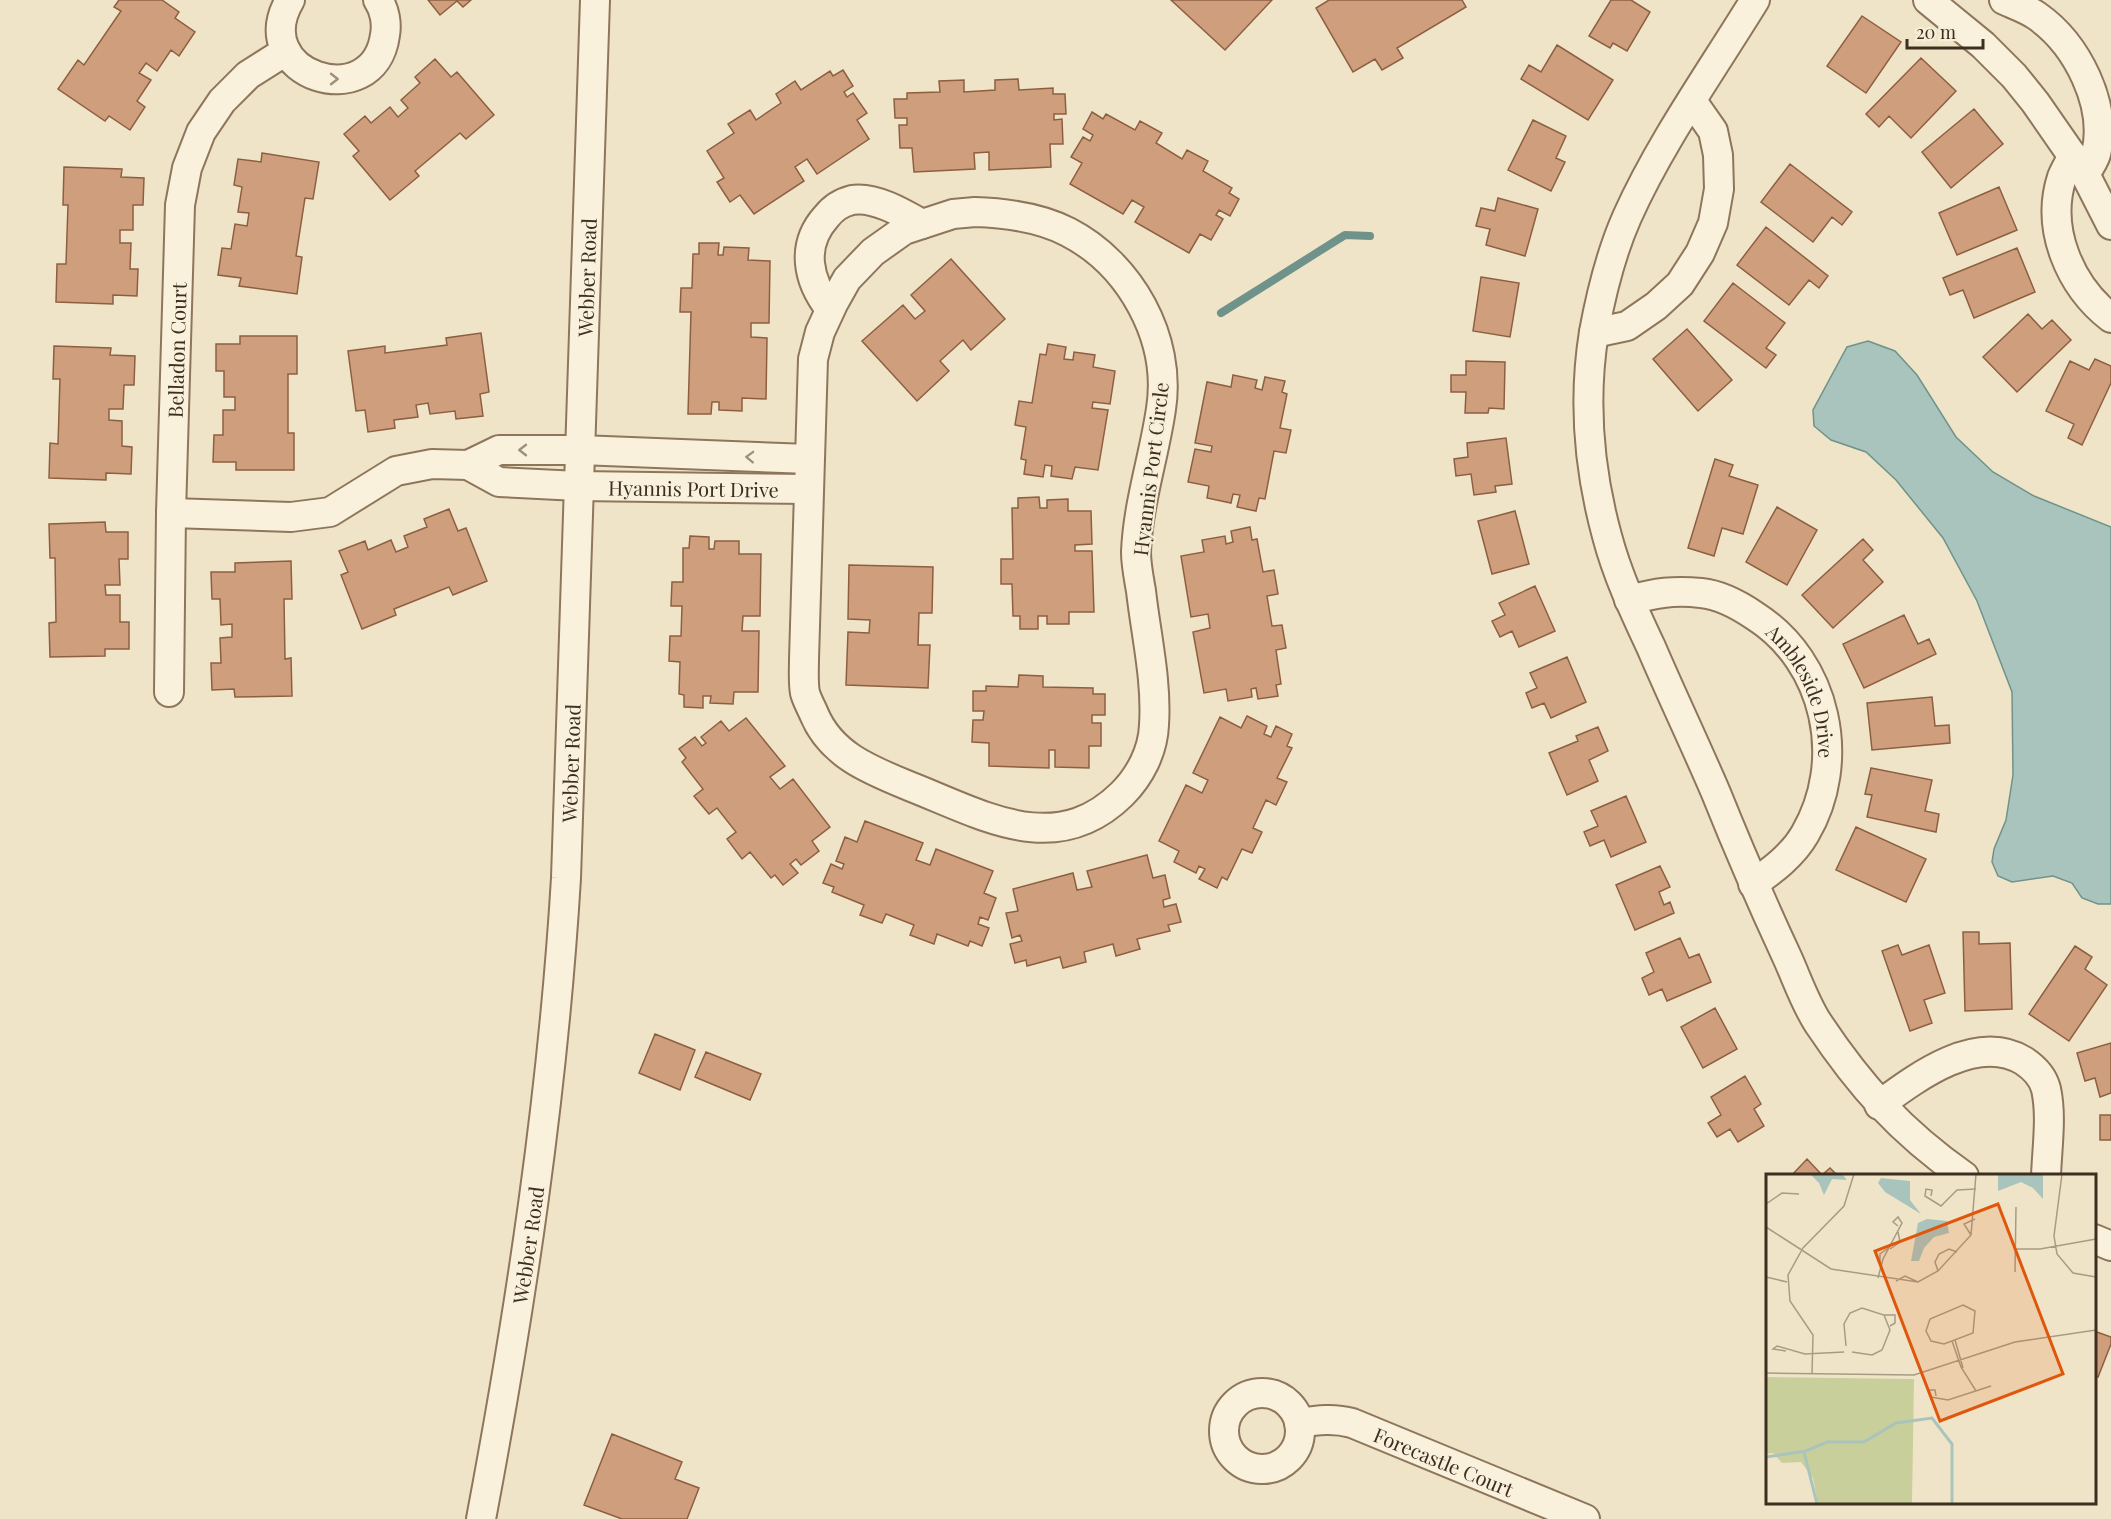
<svg xmlns="http://www.w3.org/2000/svg" width="2111" height="1519" viewBox="0 0 2111 1519" font-family="'Playfair Display',serif">
	<style>
		.water { fill: #a9c4bc; stroke: #6f938a; stroke-width: 1.5 }
		.lines { fill: none; stroke-linecap: round; stroke-linejoin: round }
		.stream { stroke: #6f938a; stroke-width: 8 }
		.building { fill: #cf9f7d; stroke: #8d5f41; stroke-width: 1.5 }
		.street-casing { stroke: #8d765c; stroke-width: 32 }
		.street { stroke: #faf1dc; stroke-width: 28 }
		.oneway { stroke: #9c907e }
		.labels { text-anchor: middle; dominant-baseline: central; stroke-width: 4.5; stroke-linejoin: round; paint-order: stroke }
		.street-label { font-size: 20px; fill: #3d2e20; stroke: #f7eed8 }
		.inset-river { fill: none; stroke: #a9c4bc; stroke-width: 3 }
		.inset-road { fill: none; stroke: #a89b85; stroke-width: 1.5 }
		.view { fill: #df570d; fill-opacity: 0.15; stroke: #df570d; stroke-width: 3 }
		.inset-edge { fill: none; stroke: #3d2e20; stroke-width: 3 }
	</style>
	<rect width="100%" height="100%" fill="#f0e4c8"/>
	<path class="water" d="M1868,341L1895,351L1917,375L1956,437L1993,472L2034,496L2111,527V904H2098L2082,898L2072,883L2053,876L2012,882L1998,876L1992,862L1994,849L2006,820L2013,775L2012,692L1977,601L1943,538L1896,480L1866,452L1831,440L1814,426L1813,410L1847,347Z"/>
	<g class="lines">
		<path class="stream" d="M1221,313L1345,235L1370,236"/>
	</g>
	<path class="building" d="M119,0H162L179,12L175,18L195,32L179,56L171,50L157,71L146,63L139,73L151,80L137,101L145,107L130,130L109,116L105,121L58,89L78,60L84,65L121,11L114,7Z
		M428,0H471L463,7L457,1L440,15Z
		M1171,0H1272L1225,50Z
		M1329,0H1462L1466,7L1397,48L1403,58L1382,70L1375,59L1353,72L1316,8Z
		M1611,0H1631L1650,12L1627,51L1613,43L1610,48L1589,36Z
		M1862,16L1901,42L1866,93L1827,66Z
		M1557,45L1613,80L1588,120L1521,79L1529,65L1541,72Z
		M1921,58L1956,91L1911,138L1889,116L1879,127L1866,114Z
		M435,59L451,77L457,72L494,115L466,139L460,133L415,171L419,176L390,200L353,156L359,151L344,134L365,116L371,123L390,107L398,117L408,108L401,100L420,83L415,77Z
		M843,70L853,86L844,92L847,97L853,93L867,113L857,120L869,139L817,174L807,159L795,167L804,181L754,214L740,195L730,202L717,182L724,178L707,151L734,133L728,124L750,110L756,120L781,103L776,94L795,81L801,90L830,71L833,76Z
		M1018,79L1019,90L1053,88V94H1065L1066,114H1054V120L1062,119L1063,144H1050L1051,167L989,170V152L974,153L975,169L914,172L912,148H900L899,125H907V118H895L894,99H907V93L940,92L939,81L964,80V92L995,90V80Z
		M1974,109L2003,144L1951,188L1922,152Z
		M1092,112L1103,119L1106,114L1135,130L1140,121L1162,133L1156,143L1182,159L1187,150L1208,161L1203,171L1232,188L1229,193L1239,199L1230,216L1219,210L1216,215L1223,219L1211,240L1200,234L1189,253L1135,222L1144,207L1132,200L1123,214L1070,184L1082,163L1071,157L1083,137L1090,141L1093,135L1083,129Z
		M1533,120L1566,136L1556,158L1565,162L1551,191L1508,170Z
		M262,153L319,162L313,199L305,198L296,256L302,257L297,294L239,286L241,278L218,275L222,248L231,249L235,224L247,226L249,213L238,212L242,187L234,185L238,159L261,162Z
		M1790,164L1852,212L1842,225L1832,217L1813,242L1761,202Z
		M64,167L122,169L121,177L144,178L143,205H133V230H120V243H131L130,269H138L137,296L113,295V304L56,302L57,264H66L68,205H63Z
		M1999,187L2017,230L1957,255L1939,213Z
		M1498,198L1538,209L1525,256L1486,245L1490,229L1476,226L1481,208L1495,211Z
		M1766,227L1828,276L1819,288L1809,280L1789,305L1737,265Z
		M699,243H719L718,255H723L724,247L749,248L748,260L770,261L769,323H751V337L767,338L766,399L742,398V411L719,410V402H712L711,414H688L691,312H680L681,288H692L693,254H699Z
		M2017,248L2035,292L1974,318L1963,290L1950,295L1943,278Z
		M951,259L1005,319L971,350L963,340L940,361L949,371L917,401L862,341L903,305L915,319L925,311L911,295Z
		M1481,277L1519,283L1510,337L1473,331Z
		M1733,283L1785,323L1766,348L1776,355L1766,368L1704,321Z
		M2028,314L2042,329L2052,320L2071,340L2017,392L1983,357Z
		M1687,329L1732,380L1698,411L1653,359Z
		M481,333L489,392L480,394L483,416L456,419L455,411L430,414L428,403L416,405L418,417L394,420L395,428L368,432L365,410L356,411L348,351L385,346V353L447,345L446,338Z
		M240,336H297V374H288V433H294V470H236V462H213L214,435H223V410H235V397H224V371H216V344H240Z
		M1048,344L1066,347L1064,359L1073,360L1074,352L1095,355L1093,367L1115,371L1110,404L1093,402L1092,408L1108,410L1098,470L1075,467L1072,479L1051,476L1052,466L1045,465L1043,477L1024,474L1026,460L1021,459L1026,427L1015,425L1019,401L1032,403L1040,354L1046,355Z
		M54,346L111,348L110,355L135,356L134,385H124L123,409H109V420L122,421V446L132,447L131,474L106,473V480L49,478L50,443L58,444L60,379H53Z
		M2095,359L2111,366V383L2082,445L2068,438L2074,424L2046,411L2070,361L2089,370Z
		M1466,361L1505,362L1504,409L1489,408L1488,413H1465L1466,392H1451V375H1466Z
		M1233,375L1257,380L1255,388L1262,390L1265,377L1285,381L1282,392L1287,394L1280,428L1291,430L1286,453L1274,451L1265,499L1259,498L1256,511L1237,507L1240,495L1233,494L1231,503L1207,498L1209,486L1188,482L1195,449L1211,452L1212,446L1195,443L1207,382L1231,387Z
		M1506,438L1512,484L1495,486L1496,492L1474,495L1471,474L1456,476L1454,459L1468,457L1467,443Z
		M1715,459L1733,465L1729,476L1758,485L1743,534L1722,528L1714,556L1688,548Z
		M1039,497L1040,508H1047V500L1068,499V511H1091L1092,544L1075,545V551H1092L1094,612H1069V624H1047V616H1038V629H1020V616H1013L1012,584H1001V559H1013L1012,508H1018V498Z
		M1777,507L1817,530L1787,585L1746,562Z
		M449,509L458,531L466,528L487,581L453,595L449,587L394,609L396,615L362,629L341,575L348,572L339,551L365,541L368,550L391,540L396,552L408,547L404,536L427,527L424,519Z
		M1515,511L1529,564L1492,574L1478,521Z
		M105,522L106,532H128V559H119L120,585H105L106,595H120V622H129V649H105V656L50,657L49,623L56,622L55,558H50L49,524Z
		M1250,527L1252,540L1257,539L1263,572L1274,570L1278,594L1267,596L1272,626L1282,625L1286,648L1276,650L1281,684L1276,685L1278,696L1258,699L1256,688L1251,689L1252,697L1228,701L1226,689L1204,693L1193,632L1210,628L1208,614L1191,617L1181,556L1204,552L1202,540L1225,536L1226,544L1233,542L1231,531Z
		M690,536L709,537V549H714L715,541H739V554H761L760,616H743L742,631H759L758,692H734L733,704L710,703L711,696H703V708L684,707V695L679,694L680,662L669,661L670,636H681L682,606H671L672,582H683V548H689Z
		M1863,539L1873,550L1863,560L1883,582L1833,628L1802,595Z
		M291,561L292,599H284L285,659L291,658L292,696L235,697L234,689L212,690L211,663H221L220,638L232,637V624L221,625L220,599H212L211,572H235V563Z
		M849,565L933,567L932,613H919L918,645H930L928,688L846,685L848,632L869,633L870,620L848,619Z
		M1535,586L1555,631L1519,647L1512,631L1500,637L1492,621L1505,615L1499,603Z
		M1904,615L1918,644L1929,639L1936,654L1864,688L1843,644Z
		M1567,657L1586,702L1551,718L1544,703L1532,708L1526,693L1537,688L1530,673Z
		M1019,675L1043,676V687L1093,688V694H1105V715H1092V723H1101V746H1089V768L1055,767V750H1049V768L989,766V743L972,742L973,720H983L984,711H973V691H986V686L1018,687Z
		M1932,697L1935,726L1949,725L1950,743L1872,750L1867,703Z
		M1247,716L1267,726L1264,734L1271,737L1276,726L1292,734L1287,746L1292,748L1277,778L1287,782L1276,805L1266,800L1253,828L1262,832L1252,853L1242,849L1227,880L1222,877L1217,888L1199,879L1205,869L1199,866L1196,873L1174,862L1179,851L1159,841L1186,785L1202,793L1208,780L1193,773L1220,717L1241,728Z
		M746,718L785,766L770,777L780,789L793,779L830,827L812,841L819,851L801,865L796,859L790,864L798,873L783,885L775,875L771,878L750,852L742,859L727,839L736,832L717,808L709,814L694,796L703,789L682,762L686,758L679,749L695,737L702,746L706,743L701,737L721,721L729,731Z
		M1598,727L1608,751L1589,760L1598,781L1567,795L1549,753L1578,741L1576,736Z
		M1871,768L1932,780L1925,811L1939,814L1936,832L1867,817L1872,795L1865,794Z
		M1626,796L1646,842L1611,857L1604,840L1590,846L1584,832L1598,826L1591,811Z
		M865,821L923,843L916,860L930,865L936,849L993,871L984,893L996,898L988,920L980,917L978,924L989,928L982,946L970,941L968,946L937,934L934,944L910,935L914,925L886,914L882,923L860,915L864,905L832,892L834,887L823,883L831,864L842,869L844,864L836,861L845,837L857,842Z
		M1856,827L1926,859L1906,902L1836,870Z
		M1147,855L1153,878L1165,875L1170,898L1163,900L1164,907L1176,904L1181,922L1168,925L1170,931L1137,939L1140,949L1116,956L1113,944L1084,952L1086,962L1063,968L1060,957L1027,966L1026,960L1015,963L1010,944L1022,941L1020,935L1012,938L1006,913L1018,911L1013,889L1073,873L1077,890L1092,887L1087,871Z
		M1660,866L1670,887L1659,892L1664,905L1670,902L1674,913L1635,930L1616,885Z
		M1963,932H1979V944L2010,943L2012,1009L1965,1011Z
		M1680,938L1689,958L1699,954L1711,982L1667,1001L1662,989L1649,995L1642,978L1654,972L1646,953Z
		M1898,945L1902,955L1929,945L1945,993L1924,1000L1932,1023L1910,1031L1882,951Z
		M2075,946L2092,957L2085,969L2107,985L2069,1041L2029,1014Z
		M1715,1008L1737,1049L1703,1068L1681,1027Z
		M655,1034L695,1050L680,1090L639,1073Z
		M2111,1043V1093L2100,1097L2095,1078L2085,1081L2077,1053Z
		M706,1052L761,1074L750,1100L695,1077Z
		M1745,1076L1761,1104L1754,1109L1764,1126L1738,1142L1730,1129L1717,1137L1708,1123L1721,1115L1711,1097Z
		M2100,1115H2111V1140H2100Z
		M1807,1159L1822,1175L1830,1168L1838,1176H1791Z
		M2094,1331L2111,1337V1344L2098,1377L2094,1376Z
		M612,1434L682,1462L675,1479L699,1488L687,1519H622L584,1505Z"/>
	<g class="lines">
		<g class="street-casing">
			<g id="street">
				<path d="M290,0C246,75 374,116 385,35C387,24 385,10 378,0"/>
				<path d="M1755,0C1712,70 1660,143 1627,217C1611,253 1601,294 1594,332C1583,400 1589,470 1607,536C1617,574 1634,611 1651,647C1672,696 1695,744 1716,793C1738,848 1762,903 1787,957C1797,979 1805,1003 1818,1023C1860,1086 1901,1132 1964,1176"/>
				<path d="M1928,0L1983,45L2014,76L2035,102L2085,174L2111,225"/>
				<path d="M2004,0C2015,5 2027,9 2037,16C2077,44 2108,105 2096,154C2094,161 2089,168 2085,174"/>
				<path d="M2073,156C2069,163 2065,170 2062,177C2045,229 2070,286 2111,318"/>
				<path d="M975,212C1006,213 1039,217 1068,232C1130,264 1172,338 1161,409C1154,457 1138,503 1136,552C1136,565 1139,579 1141,591C1146,635 1157,681 1154,725C1153,751 1140,776 1122,794C1055,860 981,814 909,786C870,770 831,755 814,714C811,707 807,700 805,693C803,682 804,670 804,659L813,359L820,332L833,304L847,279L873,252L904,230L953,214Z"/>
				<path d="M830,309C808,281 800,246 826,217C833,208 840,203 852,200C874,196 903,213 922,224"/>
				<path d="M1594,333L1627,326L1656,306L1680,284L1700,253L1713,223L1719,189L1718,155L1713,131L1692,101"/>
				<path id="s1" d="M468,465L499,482L578,486L808,489"/>
				<path d="M171,513L291,517L330,512L396,471L432,464L468,465L499,450H580L809,459"/>
				<path id="s2" d="M1629,600C1656,593 1673,590 1701,593C1721,595 1739,605 1755,616C1827,662 1848,761 1805,834C1793,855 1773,870 1753,884"/>
				<path id="s3" d="M169,692L171,513L180,205L187,168L201,132L222,101L248,75L286,51"/>
				<path d="M1879,1105C1917,1077 1977,1032 2024,1061C2033,1067 2043,1077 2046,1089C2052,1116 2047,1148 2046,1176"/>
				<path d="M2094,1239L2111,1246"/>
				<circle cx="1262" cy="1431" r="38"/>
				<path id="s4" d="M1299,1423C1318,1420 1334,1418 1352,1423L1585,1519"/>
				<path id="s5" d="M481,1519C521,1307 553,1094 566,878L595,0"/>
			</g>
		</g>
		<use href="#street" class="street"/>
	</g>
	<defs><path id="oneway-chevron" d="M-2-3.5L2.5 0L-2 3.5" fill="none" stroke-width="1.6" stroke-linecap="round" stroke-linejoin="round" transform="scale(1.5)"/></defs>
	<g class="oneway">
		<use href="#oneway-chevron" transform="translate(334 79)"/>
		<use href="#oneway-chevron" transform="translate(523 450) rotate(-180)"/>
		<use href="#oneway-chevron" transform="translate(750 457) rotate(-178)"/>
	</g>
	<g class="labels">
		<g class="street-label">
			<text stroke="none"><textPath href="#s5" startOffset="1248">Webber Road</textPath></text>
			<text stroke="none"><textPath href="#s3" startOffset="342">Belladon Court</textPath></text>
			<text transform="translate(1150 469) rotate(-83)">Hyannis Port Circle</text>
			<text stroke="none"><textPath href="#s1" startOffset="230">Hyannis Port Drive</textPath></text>
			<text stroke="none"><textPath href="#s2" startOffset="225">Ambleside Drive</textPath></text>
			<text stroke="none"><textPath href="#s5" startOffset="762">Webber Road</textPath></text>
			<text stroke="none"><textPath href="#s5" startOffset="278">Webber Road</textPath></text>
			<text stroke="none"><textPath href="#s4" startOffset="153">Forecastle Court</textPath></text>
		</g>
	</g>
	<g transform="translate(1766 1174)">
		<rect width="330" height="330" fill="#f0e4c8"/>
		<path d="M0,203L148,205L146,330H52L47,304L35,288L16,289L7,279L0,280Z" fill="#c9cf9b"/>
		<path d="M44,0H76L81,6L66,5L58,21L53,9ZM232,0H277V25L267,14L255,8L232,17ZM115,4L144,7V26L155,40L119,18L112,9ZM161,45L181,47L183,59L168,63L158,74L153,87H145L152,49Z" fill="#a9c4bc"/>
		<path class="inset-river" d="M38,278L51,330M0,283L40,277L61,268H98L130,249L166,244L186,270V330"/>
		<path class="inset-road" d="M296,0L288,62L291,80L307,99L330,103M165,22L166,16L160,15L159,22L175,32L191,16L210,15M0,30L16,19L33,20M0,53L65,95L152,108L172,97L205,61L210,0M205,61L198,50L209,45M124,75L134,68L132,58M248,75H274L330,65M114,91V80L124,73M172,97L169,88L173,80L183,75L191,78M249,98L250,33M0,103L21,108M112,104L117,85L136,49L132,43L127,48L132,52M130,107L139,102L152,108M197,131L209,137L207,159L178,170L165,167L160,157L164,145ZM118,141H129V149L124,152M189,166L197,194M186,167L195,193L210,217M80,172L78,150L84,139L96,134L118,141L124,156L116,176L106,181L86,178M20,177L7,175L11,172L39,180L78,178M0,199L148,201L249,168L330,156M46,200L47,161L24,127L22,101L37,74L78,32L88,0M170,222L169,216H163L165,223L182,226L225,212"/>
		<path class="view" d="M232,30L297,200L174,247L109,77Z"/>
		<rect width="330" height="330" class="inset-edge"/>
	</g>
	<path d="M1907 39v9h76v-9" fill="none" stroke="#3d2e20" stroke-width="3"/>
	<text x="1916" y="39" font-size="18" fill="#3d2e20" stroke="#f7eed8" stroke-width="4.5" paint-order="stroke">20 m</text>
</svg>
